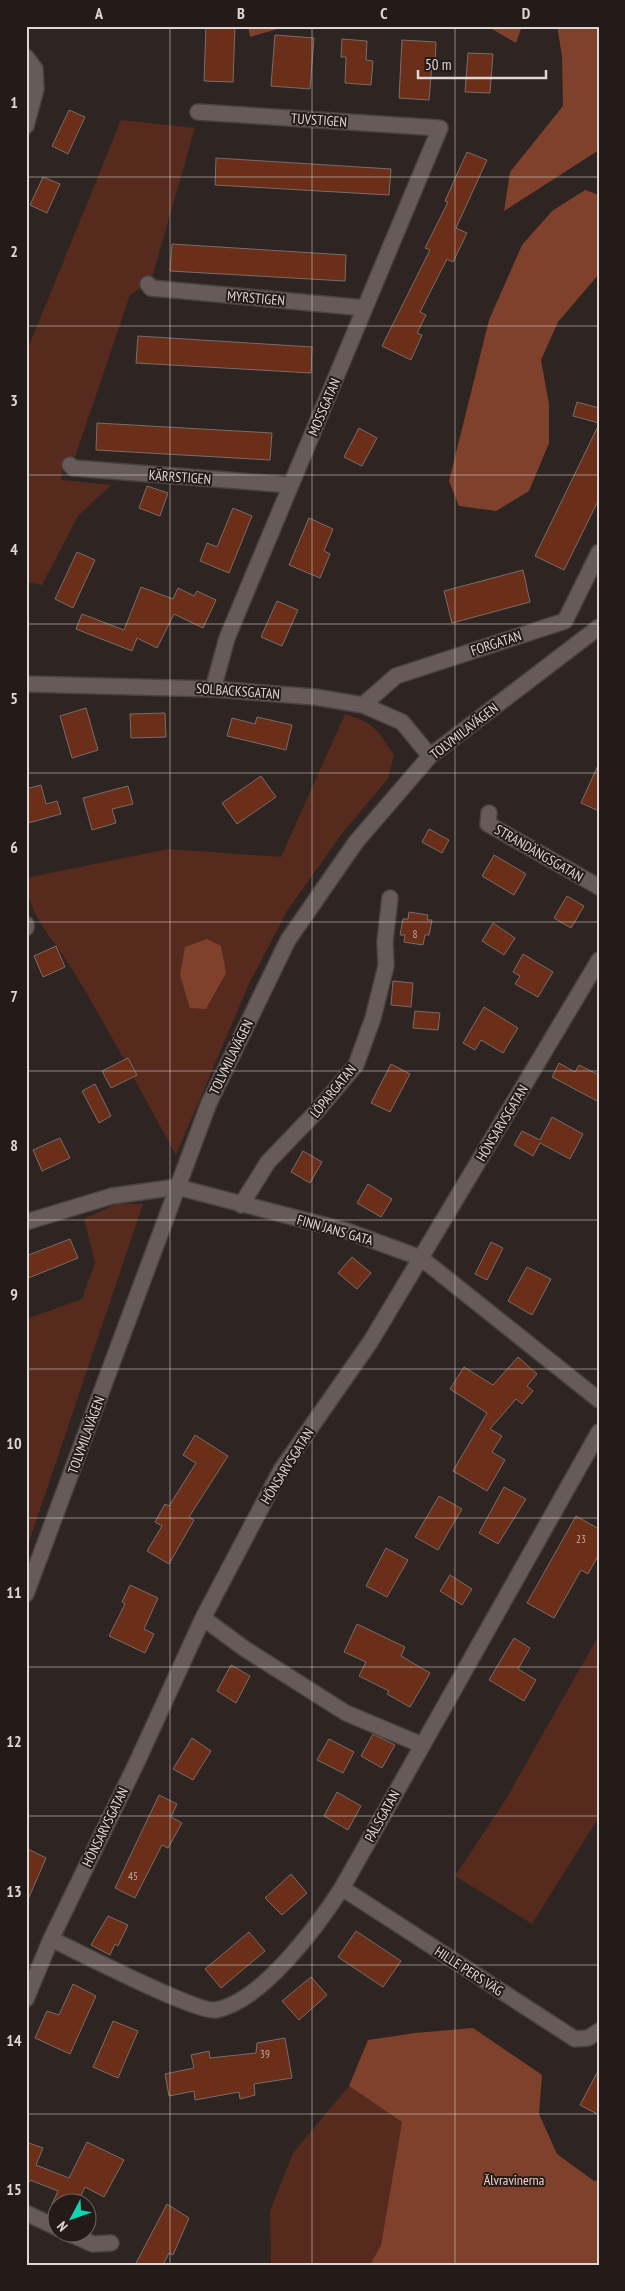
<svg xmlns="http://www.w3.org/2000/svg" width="625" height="2291" viewBox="0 0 625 2291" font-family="'PT Sans Narrow',sans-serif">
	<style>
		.green { fill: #562b1d }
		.forest { fill: #7f412c }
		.building { fill: #6a2e19; stroke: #786d69 }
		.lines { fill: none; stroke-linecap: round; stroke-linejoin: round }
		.minor-casing { stroke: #4a4240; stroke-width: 18 }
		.minor { stroke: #665b58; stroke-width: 15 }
		.grid { fill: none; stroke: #ddd7d5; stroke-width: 1; stroke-opacity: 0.55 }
		.labels { text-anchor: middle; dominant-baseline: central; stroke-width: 4; stroke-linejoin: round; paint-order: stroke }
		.number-label { font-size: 11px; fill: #c0ada6 }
		.street-label { font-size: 14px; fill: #ddd7d5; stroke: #241b18 }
		.park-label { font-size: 14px; fill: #f7cfc2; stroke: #241b18 }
		.neatline { fill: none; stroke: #ddd7d5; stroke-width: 2 }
		.grid-label { font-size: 16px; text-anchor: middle; font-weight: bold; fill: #ddd7d5 }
	</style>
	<rect width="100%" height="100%" fill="#2e2421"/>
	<path class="green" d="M121,120L195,128L151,281L130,295L75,457L64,460L61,480L111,485L78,516L42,585L26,582V353Z
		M345,714C375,724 376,728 394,755L388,779L343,832L287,911L248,986L176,1155C141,1092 108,1027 70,966C53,938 26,913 26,878L168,849L281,857Z
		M116,1204H143L26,1551V1319L82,1299L95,1263L84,1219Z
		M599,1635V1817L532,1924L455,1876L506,1799Z
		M349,2086L402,2122L381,2245L370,2265H271L270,2211L293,2153Z"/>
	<path class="forest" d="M248,26H288L250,37Z
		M487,26H522L516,43Z
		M557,26H599V150L504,211L510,172L563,106L562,56Z
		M585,190L599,195V274L558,322L541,360L549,404V443L529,491L496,511L459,506L449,481L489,320L522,245L552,211Z
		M207,939L221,946L226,973L206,1009L190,1008L180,975L185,947Z
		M473,2028L542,2075L539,2114L557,2154L594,2181L599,2180V2265H370L381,2245L402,2122L349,2086L368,2040L415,2033Z"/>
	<path class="building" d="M206,26H235L233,82L204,81Z
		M275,35L314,38L310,89L271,86Z
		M342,39L367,41L366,60L373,61L371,85L345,83L346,57H341Z
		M402,40L436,42L435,65L432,64L429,100L399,98Z
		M468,53L493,54L490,93L465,92Z
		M69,110L85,117L68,154L52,146Z
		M467,152L487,160L456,228L467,233L453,262L447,259L420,312L426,315L417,333L422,335L411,360L382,346L430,250L425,248L448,202L445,201Z
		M216,158L391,169L389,195L215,185Z
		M43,177L60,184L47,213L30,205Z
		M172,244L346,255L345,281L170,271Z
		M138,336L312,347L311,373L136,363Z
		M577,402L599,408V423L573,416Z
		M97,423L272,433L270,460L96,450Z
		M599,424V499L564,570L535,556Z
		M359,428L377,438L362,466L344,457Z
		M147,486L168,493L160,516L139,508Z
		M233,508L252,516L229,573L200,561L207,543L217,547Z
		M309,518L333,529L324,551L330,554L320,578L289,565Z
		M77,552L95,560L73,608L55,599Z
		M523,570L530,602L452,623L444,591Z
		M141,587L173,599L178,588L194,596L197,591L216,600L203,628L174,614L157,648L137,638L132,651L76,629L82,614L124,630Z
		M277,601L298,610L282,646L261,637Z
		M86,708L98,750L72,758L60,716Z
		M165,713L166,737L131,738L130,714Z
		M257,717L292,725L286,750L227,736L232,718L255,724Z
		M599,763V811L581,803Z
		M261,776L276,797L237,824L222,803Z
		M41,785L46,804L57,801L61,814L28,823L26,789Z
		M128,786L133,804L112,809L116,823L92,830L83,798Z
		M429,829L449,840L442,853L422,842Z
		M494,855L526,874L514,895L482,876Z
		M567,896L584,906L571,928L554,918Z
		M409,912L428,915L427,920H432L429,935H425L423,945L404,942L405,935H400L403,919H408Z
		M493,923L515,938L504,955L482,941Z
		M56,946L65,967L43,977L34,956Z
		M523,954L553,972L538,997L515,984L520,976L513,972Z
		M393,981L413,983L411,1007L391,1005Z
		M484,1007L518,1028L503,1053L481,1040L475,1050L463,1043Z
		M415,1011L440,1013L438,1030L413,1028Z
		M128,1058L137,1075L111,1088L102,1071Z
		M559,1063L575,1072L579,1065L599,1075V1102L552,1077Z
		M391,1064L410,1074L390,1112L371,1103Z
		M95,1084L111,1116L99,1123L82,1091Z
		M552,1117L583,1134L570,1159L540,1143L533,1156L514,1145L522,1131L540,1140Z
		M60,1138L70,1158L42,1171L33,1150Z
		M303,1151L322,1162L310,1183L291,1172Z
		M368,1184L392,1199L381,1217L357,1203Z
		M70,1239L78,1258L26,1279V1256Z
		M491,1242L503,1248L487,1280L475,1274Z
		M352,1257L371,1273L357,1289L338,1273Z
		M527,1267L551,1279L532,1315L508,1301Z
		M518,1357L537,1374L527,1386L533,1391L522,1404L516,1399L490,1429L502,1436L492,1452L505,1460L487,1491L453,1471L487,1413L450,1389L464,1367L493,1385Z
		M195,1435L228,1456L189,1517L194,1520L169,1564L147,1551L162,1526L155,1522L165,1504L169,1506L196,1463L183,1455Z
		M504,1487L526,1499L498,1544L479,1533Z
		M439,1496L462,1509L438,1550L415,1537Z
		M576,1516L599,1529V1554L588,1574L581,1570L554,1618L527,1603Z
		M386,1548L408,1560L387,1597L366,1586Z
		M450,1575L472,1589L462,1605L440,1591Z
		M130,1585L158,1598L144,1629L154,1634L145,1653L109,1636L125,1604L122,1602Z
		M357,1624L405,1647L401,1656L430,1673L410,1707L387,1694L389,1691L359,1676L366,1662L344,1652Z
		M514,1638L530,1648L518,1669L536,1680L524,1701L489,1680Z
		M231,1665L250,1676L236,1703L217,1691Z
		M373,1734L395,1745L382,1768L361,1756Z
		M192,1738L211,1751L193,1780L173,1769Z
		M329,1739L354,1752L343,1773L317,1760Z
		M337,1792L361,1806L348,1830L324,1816Z
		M159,1795L177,1804L171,1817L182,1823L168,1848L162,1845L135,1898L115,1888Z
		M26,1848L46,1858L26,1904Z
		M291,1874L307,1893L282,1915L265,1898Z
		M108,1916L128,1925L118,1946L115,1944L110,1955L91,1945Z
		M356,1931L401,1961L383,1987L338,1957Z
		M249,1932L265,1951L221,1988L205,1969Z
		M311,1977L327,1995L299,2020L282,2001Z
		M73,1984L96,1996L70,2054L35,2038L47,2011L59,2015Z
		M113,2021L138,2031L118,2078L93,2067Z
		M285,2038L292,2078L254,2084L255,2095L240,2099L239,2092L195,2100L194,2091L169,2096L165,2074L194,2068L191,2055L209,2051L210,2058L256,2053L257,2043Z
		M599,2069V2115L580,2105Z
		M26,2142L43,2148L36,2165L69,2178L87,2142L124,2160L104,2197L85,2187L77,2204H52L58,2191L30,2180L26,2188Z
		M167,2204L189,2218L173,2255L169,2253L163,2265H135Z"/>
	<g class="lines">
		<g class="minor-casing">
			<path id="minor" d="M26,57L35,69L36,89L26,126
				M198,112L440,128L227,638L213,689
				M148,284L151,288L365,308
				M70,465L73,468L291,485
				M26,684L213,689L315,697L363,705L402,722L430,756
				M363,705L396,676L565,621L599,552
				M489,813L488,824L599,887
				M26,924V928
				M241,1205L268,1162L317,1111L356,1065L373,1018L386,966L385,941L390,898
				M26,1222L112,1196L177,1187L347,1231L421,1258L599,1400
				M26,1594L209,1103L288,940L356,842L430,756L599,627
				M203,1618L245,1649L346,1713L422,1745
				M342,1888L575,2039L588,2038L599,2031
				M51,1939C77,1951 194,2012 215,2010C261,2003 318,1925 342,1888L599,1432
				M26,1999L51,1939L137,1762L203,1618L281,1470L371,1341L599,960
				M26,2213L58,2228
				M70,2234L93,2244L111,2243"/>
		</g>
		<use href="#minor" class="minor"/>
	</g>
	<path class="grid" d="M170,26V2265M312,26V2265M455,26V2265M26,177H599M26,326H599M26,475H599M26,624H599M26,773H599M26,922H599M26,1071H599M26,1220H599M26,1369H599M26,1518H599M26,1667H599M26,1816H599M26,1965H599M26,2114H599"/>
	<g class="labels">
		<g class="number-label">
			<text x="415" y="934">8</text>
			<text x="581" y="1539">23</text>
			<text x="133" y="1876">45</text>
			<text x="265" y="2054">39</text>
		</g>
		<g class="street-label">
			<text transform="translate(319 120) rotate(4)">TUVSTIGEN</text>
			<text transform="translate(256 298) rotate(5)">MYRSTIGEN</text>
			<text transform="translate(324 407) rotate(-67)">MOSSGATAN</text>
			<text transform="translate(180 477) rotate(4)">KÄRRSTIGEN</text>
			<text transform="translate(496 643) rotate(-18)">FORGATAN</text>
			<text transform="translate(238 691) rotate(4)">SOLBACKSGATAN</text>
			<text transform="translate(464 731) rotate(-38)">TOLVMILAVÄGEN</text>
			<text transform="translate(539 853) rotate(30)">STRANDÄNGSGATAN</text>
			<text transform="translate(231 1057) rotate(-64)">TOLVMILAVÄGEN</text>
			<text transform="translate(333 1091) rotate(-51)">LÖPARGATAN</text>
			<text transform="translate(502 1123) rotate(-59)">HÖNSARVSGATAN</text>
			<text transform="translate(335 1230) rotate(16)">FINN JANS GATA</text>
			<text transform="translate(86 1435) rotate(-70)">TOLVMILAVÄGEN</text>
			<text transform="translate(287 1466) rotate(-58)">HÖNSARVSGATAN</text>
			<text transform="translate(382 1816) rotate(-61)">PÅLSGATAN</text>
			<text transform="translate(105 1827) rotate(-64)">HÖNSARVSGATAN</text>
			<text transform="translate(469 1971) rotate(33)">HILLE PERS VÄG</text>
		</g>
		<g class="park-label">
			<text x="514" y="2180">Älvravinerna</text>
		</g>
	</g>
	<rect width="625" height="2291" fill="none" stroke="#241b18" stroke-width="55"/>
	<g transform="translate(72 2218) rotate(229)"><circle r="24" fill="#241b18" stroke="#6e6664"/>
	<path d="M0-4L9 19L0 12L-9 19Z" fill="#10d5b4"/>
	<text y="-8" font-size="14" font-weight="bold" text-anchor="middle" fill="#ddd7d5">N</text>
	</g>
	<path d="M418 70v8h128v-8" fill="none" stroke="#ddd7d5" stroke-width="2.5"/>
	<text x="425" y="70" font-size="15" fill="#ddd7d5" stroke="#241b18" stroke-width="4" paint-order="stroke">50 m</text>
	<rect x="28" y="28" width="570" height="2236" class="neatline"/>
	<g class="grid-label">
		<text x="99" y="19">A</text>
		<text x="241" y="19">B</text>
		<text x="384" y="19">C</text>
		<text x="526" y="19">D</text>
		<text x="14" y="108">1</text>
		<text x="14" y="257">2</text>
		<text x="14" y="406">3</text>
		<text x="14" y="555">4</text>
		<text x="14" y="704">5</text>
		<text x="14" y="853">6</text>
		<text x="14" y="1002">7</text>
		<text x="14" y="1151">8</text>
		<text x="14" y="1300">9</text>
		<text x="14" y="1449">10</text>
		<text x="14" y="1598">11</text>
		<text x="14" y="1747">12</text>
		<text x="14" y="1897">13</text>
		<text x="14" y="2046">14</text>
		<text x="14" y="2195">15</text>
	</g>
</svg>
